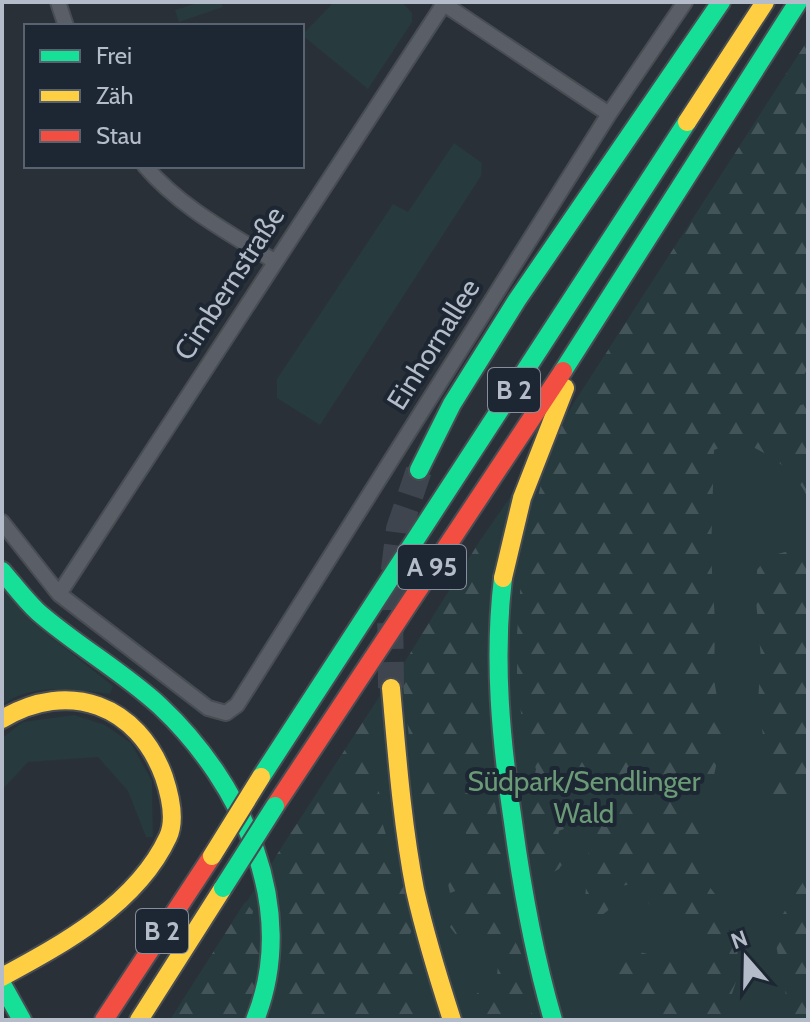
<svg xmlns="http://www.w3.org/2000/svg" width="810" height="1022" viewBox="0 0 810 1022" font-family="Cabin,sans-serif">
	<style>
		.green { fill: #273a3e }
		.forest { fill: url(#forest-firs) }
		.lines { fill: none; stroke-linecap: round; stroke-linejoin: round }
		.highway-tunnel { stroke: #3f454e; stroke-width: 26; stroke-dasharray: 26 13; stroke-linecap: butt }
		.street-casing { stroke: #484c53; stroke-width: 18 }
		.fast-casing { stroke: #484c53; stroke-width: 22 }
		.slow-casing { stroke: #484c53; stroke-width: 22 }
		.jam-casing { stroke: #484c53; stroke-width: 22 }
		.street { stroke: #5a5e66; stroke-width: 14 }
		.fast { stroke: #16e098; stroke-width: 18 }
		.slow { stroke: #ffcf43; stroke-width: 18 }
		.jam { stroke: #f24e42; stroke-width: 18 }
		.fast-bridge-casing { stroke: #474c53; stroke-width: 22; stroke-linecap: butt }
		.slow-bridge-casing { stroke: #474c53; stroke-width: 22; stroke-linecap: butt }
		.fast-bridge { stroke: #16e098; stroke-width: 18 }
		.slow-bridge { stroke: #ffcf43; stroke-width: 18 }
		.labels { text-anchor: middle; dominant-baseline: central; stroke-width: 8; stroke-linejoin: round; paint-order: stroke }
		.shield { fill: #1d2633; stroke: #878f9c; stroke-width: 2 }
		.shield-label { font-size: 26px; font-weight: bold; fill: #b4bcc9 }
		.street-label { font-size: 28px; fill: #b4bcc9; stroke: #1d2633 }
		.park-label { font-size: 28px; fill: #6b9a76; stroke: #1d2633 }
	</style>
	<defs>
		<pattern id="forest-firs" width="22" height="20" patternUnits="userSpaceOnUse" patternTransform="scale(2)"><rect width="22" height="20" fill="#273a3e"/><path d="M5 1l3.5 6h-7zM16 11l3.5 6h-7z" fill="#445559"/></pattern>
	</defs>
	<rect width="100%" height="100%" fill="#2a3038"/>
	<path class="green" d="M200,2H221L223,7L179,22L175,10Z
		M334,2H402L412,13V22L368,89L302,35Z
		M808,40V1020H170L379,697L401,668L481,539L552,437Z
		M454,143L482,163L481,176L320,425L277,398V379L393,204L408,212Z
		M2,587L33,623L113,686L110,694C75,689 33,682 2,705Z
		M74,715L105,725L131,743L152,781L153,837H146L128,791L98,757L28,762L2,790V738L23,722Z"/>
	<path class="forest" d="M808,40V369L792,391L790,398L797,406L808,403V499C796,469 767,453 738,440L714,450L711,554L715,622L714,679L723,734L706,812L708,885L726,908L738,942L736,982L723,1020H638L637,1007L620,997L612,987L615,956L624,948L694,966L704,961C707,951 707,944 703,934L649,904L639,882L622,886C615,902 610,913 594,919L585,900L589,845L580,833L568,827L559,831L558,836L567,857L559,869L542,878L530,873L523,855L526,819L536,769L523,730L517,678V634L522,565L552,437Z
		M481,539C486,610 478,682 487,753C492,798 505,842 508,887C508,901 506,915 506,930C526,950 531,986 532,1014L524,1020H471L474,996L497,976L499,952L486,944L480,934L460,940L450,927L471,897L469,886L450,893L448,884L470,857L466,833L421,816L417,806L401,668Z
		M808,539V786L805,785L790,798H772L758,701L761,659L756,600L757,570L767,557L803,547Z
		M370,711L378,718L372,756L375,782L384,805L381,819L389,844L399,854L414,926L410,934L413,948V975L433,1020H280C293,965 284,912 276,856Z
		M808,874V1020H791L773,930Z
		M245,902L253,911L249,935L262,953L255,1020H170Z"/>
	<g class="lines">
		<path class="highway-tunnel" d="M391,688L390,601L399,529L419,470"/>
		<g class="street-casing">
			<path id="street" d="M58,2L66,26
				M441,2L609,114
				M145,166C180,207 229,233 274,261
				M2,522L59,594L208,708L226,713L237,705L609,114L685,2
				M59,594L445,2"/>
		</g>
		<g class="fast-casing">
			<path id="fast" d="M563,371L798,2
				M419,470L452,404L517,300L721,2
				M2,571C14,585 25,600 38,612C77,646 122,671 160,706C242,783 300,908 255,1020
				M503,578C493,660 501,741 513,822C522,889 534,955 553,1020
				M261,777L687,122
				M2,984L22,1020"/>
		</g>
		<g class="slow-casing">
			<path id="slow" d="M687,122L765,2
				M503,578L522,498L565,388
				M391,688C397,755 402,823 415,890C425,934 438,977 452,1020
				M2,719C69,679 138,705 164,777C170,795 176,820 168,837C137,904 63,944 2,977
				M139,1020L223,888"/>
		</g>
		<g class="jam-casing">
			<path id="jam" d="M275,806L563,371
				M104,1020L212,856"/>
		</g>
		<use href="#street" class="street"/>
		<use href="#fast" class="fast"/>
		<use href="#slow" class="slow"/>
		<use href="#jam" class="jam"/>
		<g class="fast-bridge-casing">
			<path id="fast-bridge" d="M223,888L275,806"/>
		</g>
		<g class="slow-bridge-casing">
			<path id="slow-bridge" d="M212,856L261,777"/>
		</g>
		<use href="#fast-bridge" class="fast-bridge"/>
		<use href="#slow-bridge" class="slow-bridge"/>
	</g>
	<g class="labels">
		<g class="shield">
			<rect x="488" y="368" width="52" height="44" rx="6"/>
			<rect x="398" y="545" width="68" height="44" rx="6"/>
			<rect x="136" y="909" width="52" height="44" rx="6"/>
		</g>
		<g class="shield-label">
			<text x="514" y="390">B 2</text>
			<text x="432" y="567">A 95</text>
			<text x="162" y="931">B 2</text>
		</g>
		<g class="street-label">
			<text transform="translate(229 283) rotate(-57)">Cimbernstraße</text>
			<text transform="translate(433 344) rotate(-58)">Einhornallee</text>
		</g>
		<g class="park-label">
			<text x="584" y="781">Südpark/Sendlinger<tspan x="584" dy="32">Wald</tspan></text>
		</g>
	</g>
	<rect width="810" height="1022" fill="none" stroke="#b4bcc9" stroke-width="8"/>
	<rect x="24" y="24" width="280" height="144" fill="#1d2633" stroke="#59626f" stroke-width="2"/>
	<rect x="40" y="50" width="40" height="12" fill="#16e098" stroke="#59626f" stroke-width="2"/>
	<text x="96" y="64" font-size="24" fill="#b4bcc9">Frei</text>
	<rect x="40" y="90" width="40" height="12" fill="#ffcf43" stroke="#59626f" stroke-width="2"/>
	<text x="96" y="104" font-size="24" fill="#b4bcc9">Zäh</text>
	<rect x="40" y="130" width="40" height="12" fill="#f24e42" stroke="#59626f" stroke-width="2"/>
	<text x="96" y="144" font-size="24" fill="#b4bcc9">Stau</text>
	<g transform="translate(746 958) rotate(340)" stroke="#1d2633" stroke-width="6" paint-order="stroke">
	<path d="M0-6L14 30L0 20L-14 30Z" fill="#b4bcc9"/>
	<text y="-12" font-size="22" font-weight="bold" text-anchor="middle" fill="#b4bcc9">N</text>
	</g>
</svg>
